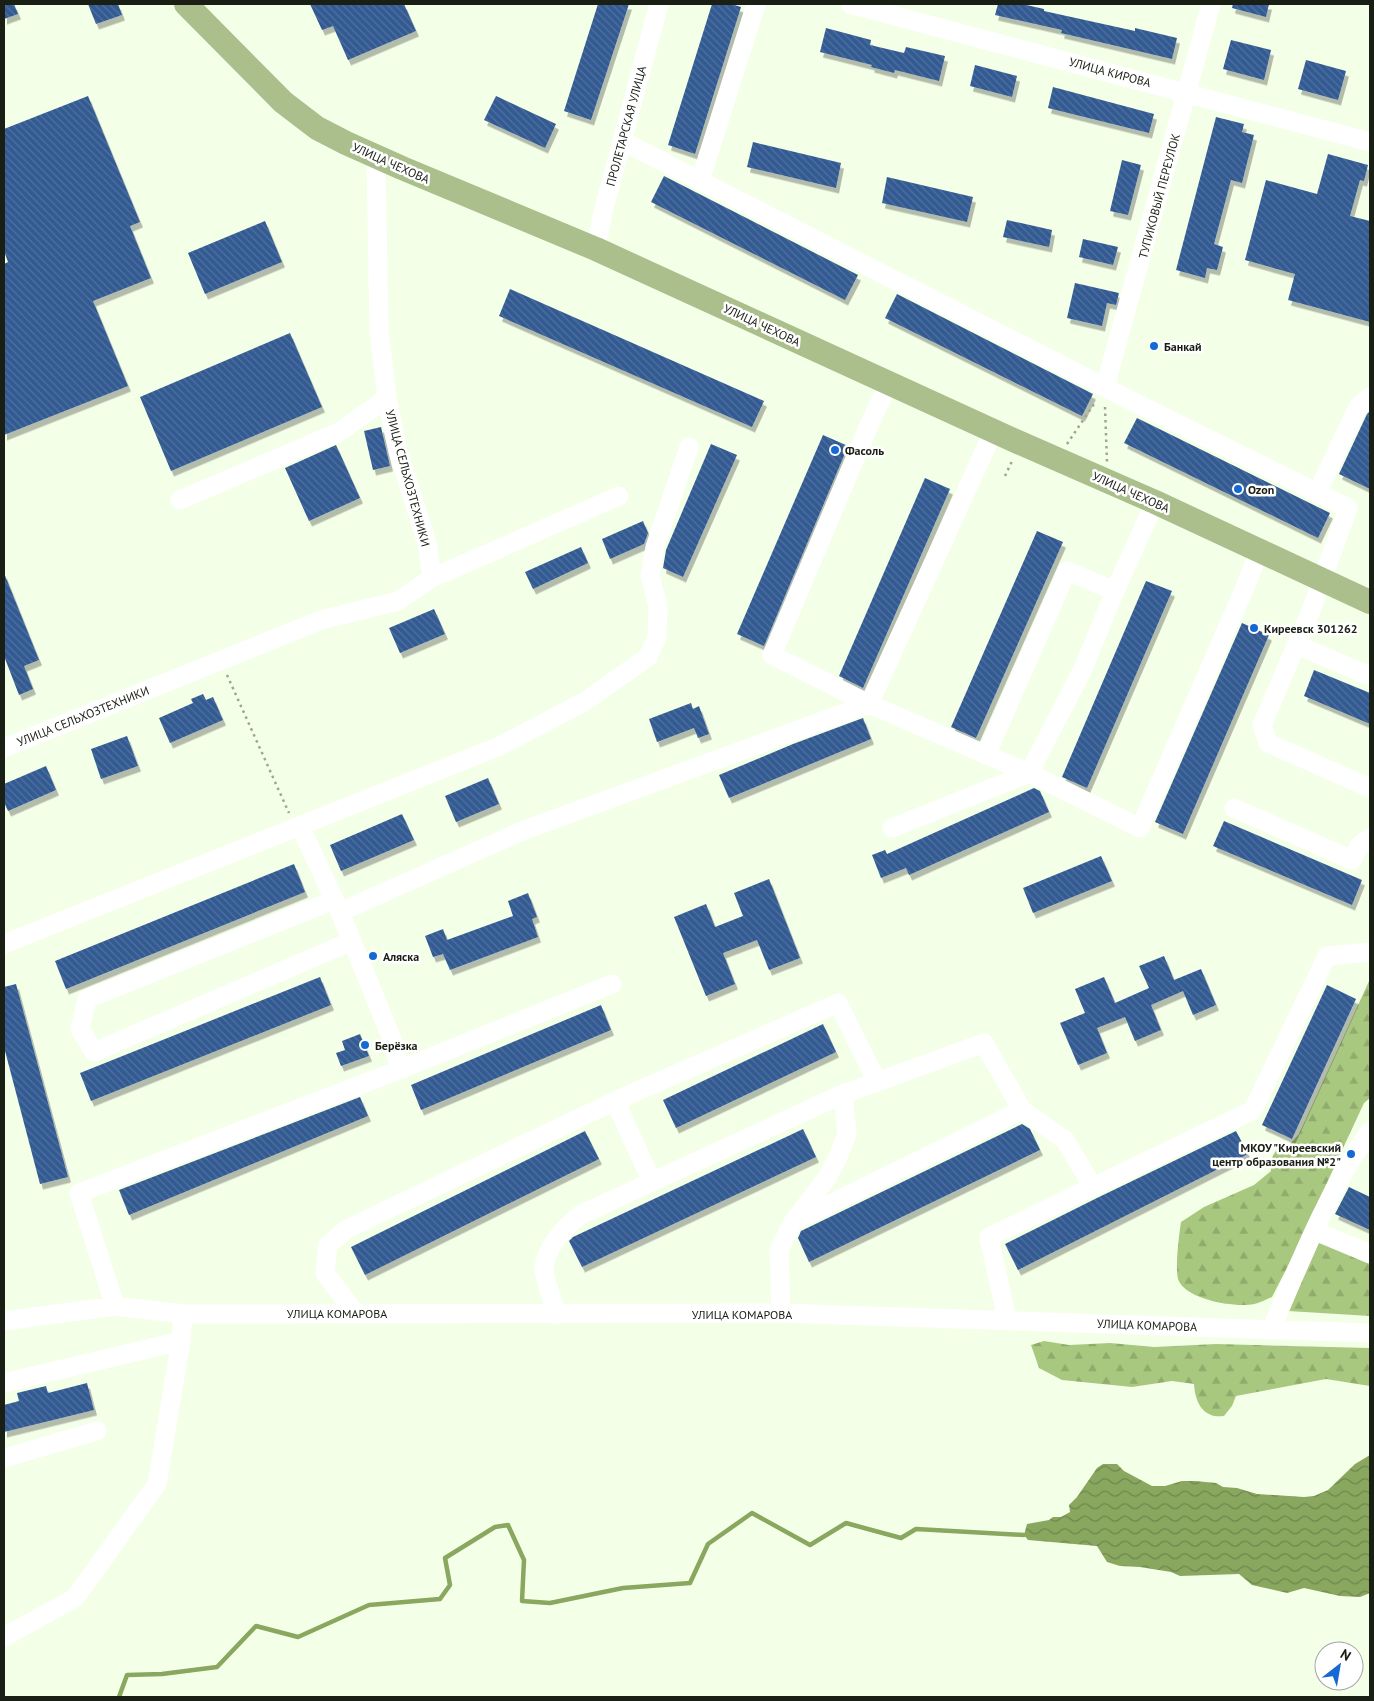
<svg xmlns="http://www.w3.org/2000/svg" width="1374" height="1701" viewBox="0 0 1374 1701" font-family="'PT Sans',sans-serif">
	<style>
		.forest { fill: url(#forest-firs) }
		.water { fill: url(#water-waves) }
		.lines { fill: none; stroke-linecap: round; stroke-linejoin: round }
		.stream { stroke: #89a75f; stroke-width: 4.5 }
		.building { fill: url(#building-back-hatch); filter: url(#shadow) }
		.path { stroke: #9da694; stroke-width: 2.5; stroke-dasharray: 2.5 4; stroke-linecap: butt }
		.minor { stroke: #fff; stroke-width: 19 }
		.major { stroke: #abbf8c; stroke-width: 24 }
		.poi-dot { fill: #1469d2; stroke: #fff; stroke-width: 2 }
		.labels { text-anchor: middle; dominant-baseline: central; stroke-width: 5; stroke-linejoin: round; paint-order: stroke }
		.street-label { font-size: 12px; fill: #1a1f15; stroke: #fff }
		.poi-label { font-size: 12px; font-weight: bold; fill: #1a1f15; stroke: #fff; text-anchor: start }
	</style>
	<defs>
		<pattern id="forest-firs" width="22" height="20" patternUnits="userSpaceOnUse" patternTransform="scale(1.25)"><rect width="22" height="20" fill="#a9c87f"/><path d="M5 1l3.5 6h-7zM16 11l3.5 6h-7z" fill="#91ab6d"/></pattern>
		<pattern id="water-waves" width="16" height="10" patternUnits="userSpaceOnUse" patternTransform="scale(1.25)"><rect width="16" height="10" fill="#89a75f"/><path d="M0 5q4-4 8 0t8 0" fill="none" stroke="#6f874d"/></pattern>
		<pattern id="building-back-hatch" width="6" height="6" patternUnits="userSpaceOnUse" patternTransform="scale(1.25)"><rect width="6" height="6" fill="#325a93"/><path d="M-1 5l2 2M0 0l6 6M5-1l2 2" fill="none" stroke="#54729c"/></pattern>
		<filter id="shadow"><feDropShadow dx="3" dy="5.5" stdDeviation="0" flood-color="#0004"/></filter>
	</defs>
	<rect width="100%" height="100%" fill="#f4ffe8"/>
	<path class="forest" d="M1370,979V1098L1364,1103L1292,1258L1272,1297C1267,1299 1260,1303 1254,1304C1236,1308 1185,1300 1178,1279C1175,1267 1179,1235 1181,1222L1204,1207L1254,1185L1271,1171C1270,1157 1275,1146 1290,1144L1299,1134Z
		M1314,1241L1343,1250L1370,1264V1316L1288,1311Z
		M1044,1341L1069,1345L1110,1343L1154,1347L1216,1344L1370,1348V1386L1326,1379L1236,1396L1232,1406L1224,1416C1203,1419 1195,1402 1194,1384L1172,1381L1132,1387L1062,1380L1039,1368L1031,1345Z"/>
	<path class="water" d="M1370,1455V1593L1360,1597L1340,1596L1304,1588L1287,1593L1252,1585L1239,1574L1180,1576L1171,1572L1140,1567L1120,1566L1107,1562L1097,1546L1028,1540L1024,1535L1027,1524L1049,1520L1053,1517H1061L1070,1512L1069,1505L1077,1497L1097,1468L1103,1464H1117L1124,1471L1152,1486H1165L1182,1481H1195L1216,1483L1223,1487L1237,1488L1257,1494L1304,1497L1314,1496L1328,1490L1355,1464Z"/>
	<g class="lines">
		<path class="stream" d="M119,1697L127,1675L162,1674L217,1667L256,1626L298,1637L369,1605L440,1599L450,1585L445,1558L495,1527L508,1525L524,1560L522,1601L550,1603L623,1588L690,1583L708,1544L752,1513L810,1545L846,1523L901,1538L916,1529L1024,1535"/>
	</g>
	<path class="building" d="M4,4H14L18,14L4,19Z
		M88,4H118L122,15L96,24Z
		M310,4H404L416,31L348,60L333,26L322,30Z
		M598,4H629L591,120L564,111Z
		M712,4H731L741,7L695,154L668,145Z
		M998,4H1022L1044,9V11L1135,31V28L1177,38L1172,59L1061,33L1062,30L995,15Z
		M1233,4H1269L1266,17L1232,8Z
		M826,28L871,40L870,45L904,53L906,47L945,56L939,81L895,70L894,73L871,67L872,65L820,52Z
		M1231,40L1271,50L1264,80L1223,69Z
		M1306,60L1346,71L1338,100L1298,89Z
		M975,65L1017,76L1012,97L970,86Z
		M1053,87L1154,114L1149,133L1048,108Z
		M88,96L140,222L130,226L151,278L93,301L128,386L4,435V264L8,262L4,251V129Z
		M496,96L556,124L545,148L484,120Z
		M1216,117L1244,124L1242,132L1254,135L1242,183L1231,180L1214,244L1223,247L1217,270L1207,268L1205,278L1176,270Z
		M753,142L841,163L836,188L747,167Z
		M1328,154L1368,165L1364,181L1360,180L1350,216L1370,221V322L1288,300L1295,274L1245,260L1266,180L1317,194Z
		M1122,160L1141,165L1128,215L1110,211Z
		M664,176L858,275L845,300L651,202Z
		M887,177L973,197L967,222L882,203Z
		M1007,220L1052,230L1049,247L1003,237Z
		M265,221L282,262L205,294L188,253Z
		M1083,239L1118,247L1113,265L1079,257Z
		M1075,283L1119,293L1116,305L1107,303L1102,326L1067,318Z
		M510,289L764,401L752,427L499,316Z
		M897,294L1093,394L1082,416L885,318Z
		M290,333L322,407L171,471L140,397Z
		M1370,411V489L1339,474L1367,414Z
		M1137,418L1330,513L1318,538L1124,443Z
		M381,427L390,466L373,470L364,431Z
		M823,435L848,446L764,646L737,634Z
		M711,444L737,455L683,577L663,568L666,550Z
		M336,445L360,498L309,521L285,468Z
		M925,478L950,489L863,688L839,676Z
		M643,521L648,533L644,544L610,559L602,539Z
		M1037,531L1063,542L976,738L951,727Z
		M581,547L588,563L533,589L525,572Z
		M4,573L39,660L24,666L33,689L19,695L4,656Z
		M1146,581L1172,591L1087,788L1062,777Z
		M434,609L445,634L400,653L389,628Z
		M1242,623L1269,635L1183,834L1155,822Z
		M1314,670L1370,693V724L1304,696Z
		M203,694L206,700L213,697L223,720L170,743L159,718L193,703L191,699Z
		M691,703L693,709L699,706L709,734L698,738L694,728L657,742L649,719Z
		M863,718L871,739L729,798L719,775L793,744Z
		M127,736L138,766L101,779L91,749Z
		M46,766L56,790L8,811L4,802V784Z
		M488,778L499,804L456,822L445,796Z
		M1034,788L1040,791L1049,812L909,875L906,868L881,878L872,855L885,850L887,854Z
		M402,814L414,840L341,871L330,845Z
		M1224,821L1362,880L1352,905L1213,846Z
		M1101,856L1112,881L1033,913L1023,888Z
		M294,864L305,892L66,989L55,961Z
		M769,879L800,958L769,970L757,940L723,953L735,984L706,996L674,917L706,904L715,927L743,916L734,893Z
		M528,893L537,917L532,919L538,937L450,970L443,954L433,957L425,936L443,929L447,940L513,916L508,901Z
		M1164,956L1174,980L1201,969L1216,1005L1193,1015L1183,991L1151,1005L1161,1030L1135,1041L1125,1017L1097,1028L1107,1053L1078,1065L1060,1023L1085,1013L1075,989L1104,977L1115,1003L1149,988L1139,966Z
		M320,977L331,1005L91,1101L80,1073Z
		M16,984L68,1177L40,1184L4,1047V987Z
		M1327,985L1356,999L1292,1139L1262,1125Z
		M601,1005L611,1030L421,1110L411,1085Z
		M823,1024L836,1052L676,1128L663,1100Z
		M360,1034L369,1056L341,1066L336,1053L345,1050L342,1041Z
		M360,1097L368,1116L129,1215L119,1190Z
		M1022,1124L1030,1129L1040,1150L809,1262L798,1238L801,1231Z
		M803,1129L816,1157L582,1267L569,1241L573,1237Z
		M585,1131L599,1159L365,1275L351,1247Z
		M1236,1131L1248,1154L1018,1270L1005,1244L1097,1198Z
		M1349,1187L1370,1197V1230L1335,1214Z
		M87,1383L94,1410L4,1432V1405L19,1401L17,1393L46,1386L48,1393Z"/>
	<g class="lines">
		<path class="path" d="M1105,407L1107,462
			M1067,444L1096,401
			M1005,476L1013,459
			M227,675L289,813"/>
		<path class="minor" d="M850,4L1370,142
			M622,141L1128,399L1348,508L1310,613L1262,725L1268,743L1370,788
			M700,181L756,4
			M596,249L603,212L659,4
			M889,383L870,423L772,655L869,704L1029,773L1140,828L1246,585L1259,551
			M1105,387L1211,4
			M1317,493L1358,407L1370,397
			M180,500L339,432L387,398
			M432,578L619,496
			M1297,645L1370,676
			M4,748L321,620L398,601L432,578L427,543L398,451L387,398L379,331L376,157
			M986,755L1067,571L1115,591
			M1234,808L1352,860L1359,846L1370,838
			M892,828L1029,773L1082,671L1115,591L1155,502
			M334,900L87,999L80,1029L94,1052L352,941
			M340,912L522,831L869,704L994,430
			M4,944L500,746L584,702L648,657L657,637L658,606L650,576L655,547L689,447
			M399,1070L612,984
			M615,1101L652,1182
			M793,1222L1022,1110
			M1315,1231L1370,1254
			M115,1306L79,1193L399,1070L394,1044L340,912L300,826
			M355,1313L325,1273L328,1245L347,1229L615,1101L838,1003L877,1082L984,1043L1022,1110L1065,1140L1093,1187
			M781,1313L779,1250L793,1222L827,1178L838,1157L847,1134L843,1094
			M557,1315C554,1305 544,1278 544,1269C545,1248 565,1227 580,1215L843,1094L877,1082
			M1007,1320L989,1237L1253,1110L1327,956L1370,952
			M4,1321L115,1306L183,1314L781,1313L1370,1333
			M1271,1330C1300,1262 1328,1191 1370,1131
			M4,1383L181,1341
			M4,1458L97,1431
			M4,1637L75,1598L157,1484L181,1341L183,1314"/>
		<path class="major" d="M186,4L283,102L317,128L346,143L402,168L596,249L1020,443L1155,502L1370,602"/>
	</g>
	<g class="poi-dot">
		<circle cx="1154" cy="346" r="5"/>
		<circle cx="835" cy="450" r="5"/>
		<circle cx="1238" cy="489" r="5"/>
		<circle cx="1254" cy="628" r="5"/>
		<circle cx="373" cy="956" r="5"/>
		<circle cx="365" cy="1045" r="5"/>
		<circle cx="1351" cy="1154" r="5"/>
	</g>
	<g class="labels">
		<g class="street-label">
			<text transform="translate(1110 72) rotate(15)">УЛИЦА КИРОВА</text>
			<text transform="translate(626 126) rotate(-75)">ПРОЛЕТАРСКАЯ УЛИЦА</text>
			<text transform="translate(391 163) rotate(24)">УЛИЦА ЧЕХОВА</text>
			<text transform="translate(1159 196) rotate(-75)">ТУПИКОВЫЙ ПЕРЕУЛОК</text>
			<text transform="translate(762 325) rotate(25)">УЛИЦА ЧЕХОВА</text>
			<text transform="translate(408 478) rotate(75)">УЛИЦА СЕЛЬХОЗТЕХНИКИ</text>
			<text transform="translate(1131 492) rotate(24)">УЛИЦА ЧЕХОВА</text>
			<text transform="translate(83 716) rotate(-22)">УЛИЦА СЕЛЬХОЗТЕХНИКИ</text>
			<text x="337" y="1313">УЛИЦА КОМАРОВА</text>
			<text x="742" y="1314">УЛИЦА КОМАРОВА</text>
			<text transform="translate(1147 1325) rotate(2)">УЛИЦА КОМАРОВА</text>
		</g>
		<g class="poi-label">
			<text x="1164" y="346">Банкай</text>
			<text x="845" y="450">Фасоль</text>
			<text x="1248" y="489">Ozon</text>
			<text x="1264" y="628">Киреевск 301262</text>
			<text x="383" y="956">Аляска</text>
			<text x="375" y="1045">Берёзка</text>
			<text x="1341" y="1147" text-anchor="end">МКОУ "Киреевский<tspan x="1341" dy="14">центр образования №2"</tspan></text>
		</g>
	</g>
	<rect width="1374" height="1701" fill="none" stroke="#1a1f15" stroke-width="10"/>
	<g transform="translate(1339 1666) rotate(31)"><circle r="24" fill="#ffffff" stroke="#a3a5a1"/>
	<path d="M0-4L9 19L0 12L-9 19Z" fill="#1469d2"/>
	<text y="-8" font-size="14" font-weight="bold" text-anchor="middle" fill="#1a1f15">N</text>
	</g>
</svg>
